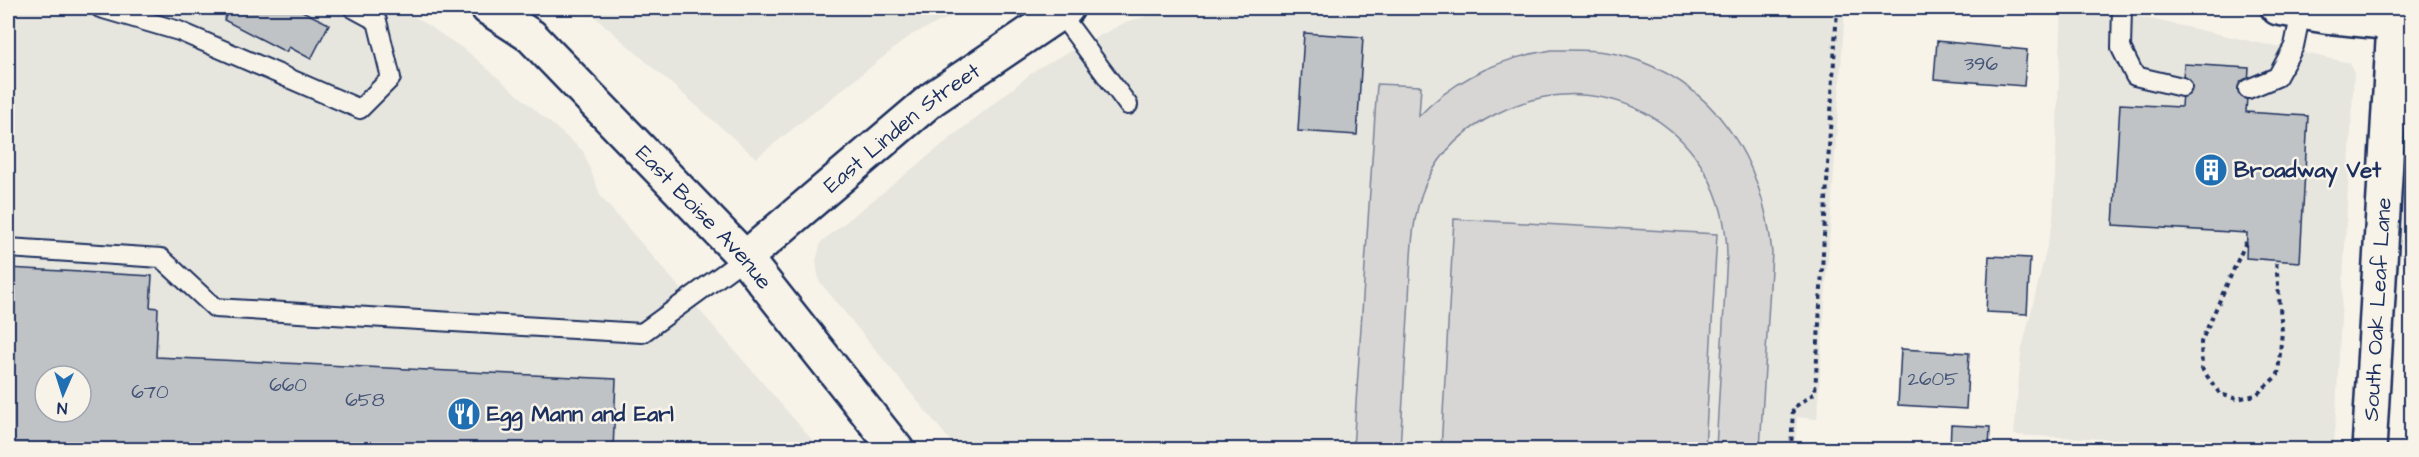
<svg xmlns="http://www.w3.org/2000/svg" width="2419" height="457" viewBox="0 0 2419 457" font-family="'Architects Daughter',sans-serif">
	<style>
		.built { fill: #e6e5de; fill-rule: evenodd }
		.pitch { fill: #d7d6d4; stroke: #798299; stroke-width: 1.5 }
		.building { fill: #c0c3c5; stroke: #1b2f5e; stroke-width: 1.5; fill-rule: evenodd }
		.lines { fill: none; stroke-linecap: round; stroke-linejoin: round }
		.service-casing { stroke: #1b2f5e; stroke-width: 22 }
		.minor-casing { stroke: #1b2f5e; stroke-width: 38 }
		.tertiary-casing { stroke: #1b2f5e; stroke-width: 38 }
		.path { stroke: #1b2f5e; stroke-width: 4; stroke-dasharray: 4.5 4.5; stroke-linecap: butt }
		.service { stroke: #f7f3e8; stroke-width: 18 }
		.minor { stroke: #f7f3e8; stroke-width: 33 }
		.tertiary { stroke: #f7f3e8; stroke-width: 33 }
		.labels { text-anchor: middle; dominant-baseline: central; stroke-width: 5; stroke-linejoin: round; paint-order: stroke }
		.number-label { font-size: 20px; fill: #445478 }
		.street-label { font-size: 22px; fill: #1b2f5e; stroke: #f7f3e8 }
		.poi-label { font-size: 22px; font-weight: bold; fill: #1b2f5e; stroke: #f7f3e8; text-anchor: start }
	</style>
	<rect width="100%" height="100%" fill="#f7f3e8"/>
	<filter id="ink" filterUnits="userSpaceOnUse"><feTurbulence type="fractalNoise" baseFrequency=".0167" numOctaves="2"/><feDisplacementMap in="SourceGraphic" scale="12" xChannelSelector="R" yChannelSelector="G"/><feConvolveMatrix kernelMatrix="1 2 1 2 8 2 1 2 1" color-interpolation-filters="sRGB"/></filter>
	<g filter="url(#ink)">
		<path class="built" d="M8,8H402L468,52L583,151L601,197L820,449H8ZM45,376H81V412H45Z
			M585,8H970L911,35L756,158Z
			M1176,8H1845L1817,419L1797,417L1795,449H957L819,281L816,261L821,242L1038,68L1126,22Z
			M2062,8L2109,10L2350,63L2354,74L2334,449L2014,435L2021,353L2053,222Z"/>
		<path class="pitch" d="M1552,50C1575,50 1598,49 1621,55C1716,81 1763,160 1772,253L1760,449H1716L1727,254C1725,132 1606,57 1496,114C1464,130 1442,150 1426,183C1410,219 1411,261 1409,299C1406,349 1403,399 1400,449H1353L1377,84L1421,86L1419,116C1456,78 1500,58 1552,50Z
			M1454,219L1717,234L1705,449H1441Z"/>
		<path class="building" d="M230,8H296L329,24L311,59L289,47L286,52L224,20Z
			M1304,33L1363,37L1357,135L1298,131Z
			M1937,41L2027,50L2024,86L1934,79Z
			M2184,64L2249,68L2246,112L2308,116L2300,262L2246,258L2247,233L2113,225L2120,104L2181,107Z
			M1989,256L2030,258L2027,314L1986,312Z
			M8,268L152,276L150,307L158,308L156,357L616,379L613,450H8ZM45,376H81V412H45Z
			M1901,349L1969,353L1966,409L1898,405Z
			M1951,425L1990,427L1989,450H1950Z"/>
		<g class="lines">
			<g class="service-casing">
				<path id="service" d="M100,8L179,31L360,109L391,78L377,21L353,8
					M1056,8L1128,105
					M2122,8L2121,48L2135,76L2182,87
					M2248,89L2277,77L2294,46L2301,12
					M8,248L161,258L215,308L642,333L745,258"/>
			</g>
			<g class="minor-casing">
				<g id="minor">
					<path id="s1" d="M2369,450L2394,24"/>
				</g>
			</g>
			<g class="tertiary-casing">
				<g id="tertiary">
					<path id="s2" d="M488,8L531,36L745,258L897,450"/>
					<path d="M2278,8L2325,16L2412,25"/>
					<path id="s3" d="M745,258L932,99L1067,8"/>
				</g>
			</g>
			<path class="path" d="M2246,242L2201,342L2202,369L2220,394L2237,399L2256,395L2278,375L2282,331L2276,261
				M1791,450L1793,408L1815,393L1837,8"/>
			<use href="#service" class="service"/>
			<use href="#minor" class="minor"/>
			<use href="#tertiary" class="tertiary"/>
		</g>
	</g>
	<defs>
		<g id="building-disc" transform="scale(1.725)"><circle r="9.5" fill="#1f6fb2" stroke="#f7f3e8"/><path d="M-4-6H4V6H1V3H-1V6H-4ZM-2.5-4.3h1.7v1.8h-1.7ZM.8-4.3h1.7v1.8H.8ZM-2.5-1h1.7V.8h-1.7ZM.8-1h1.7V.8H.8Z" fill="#fff"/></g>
		<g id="restaurant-disc" transform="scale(1.725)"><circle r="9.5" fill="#1f6fb2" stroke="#f7f3e8"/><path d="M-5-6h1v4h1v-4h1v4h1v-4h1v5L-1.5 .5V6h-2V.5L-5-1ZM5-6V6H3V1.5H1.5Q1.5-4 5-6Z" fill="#fff"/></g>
	</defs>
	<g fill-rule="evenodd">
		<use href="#building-disc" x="2211" y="170"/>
		<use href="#restaurant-disc" x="464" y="414"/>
	</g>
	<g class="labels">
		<g class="number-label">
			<text x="1981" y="64">396</text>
			<text x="1933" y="379">2605</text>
			<text x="288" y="385">660</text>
			<text x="150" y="392">670</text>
			<text x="365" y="400">658</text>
		</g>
		<g class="street-label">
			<text stroke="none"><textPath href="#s3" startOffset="204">East Linden Street</textPath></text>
			<text stroke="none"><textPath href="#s2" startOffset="302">East Boise Avenue</textPath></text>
			<text stroke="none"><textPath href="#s1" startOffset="141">South Oak Leaf Lane</textPath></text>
		</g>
		<g class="poi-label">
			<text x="2234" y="170">Broadway Vet</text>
			<text x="487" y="414">Egg Mann and Earl</text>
		</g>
	</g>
	<rect width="2419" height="457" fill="none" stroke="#f7f3e8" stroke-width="30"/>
	<rect x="15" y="15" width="2389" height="427" fill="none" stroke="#1b2f5e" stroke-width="2" filter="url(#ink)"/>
	<g transform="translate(63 394) rotate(183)"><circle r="28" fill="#f7f3e8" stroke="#9fa5b1" stroke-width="1.5"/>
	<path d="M0-4.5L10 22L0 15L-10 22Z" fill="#1f6fb2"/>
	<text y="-9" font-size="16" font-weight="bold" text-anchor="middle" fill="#1b2f5e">N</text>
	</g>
</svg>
